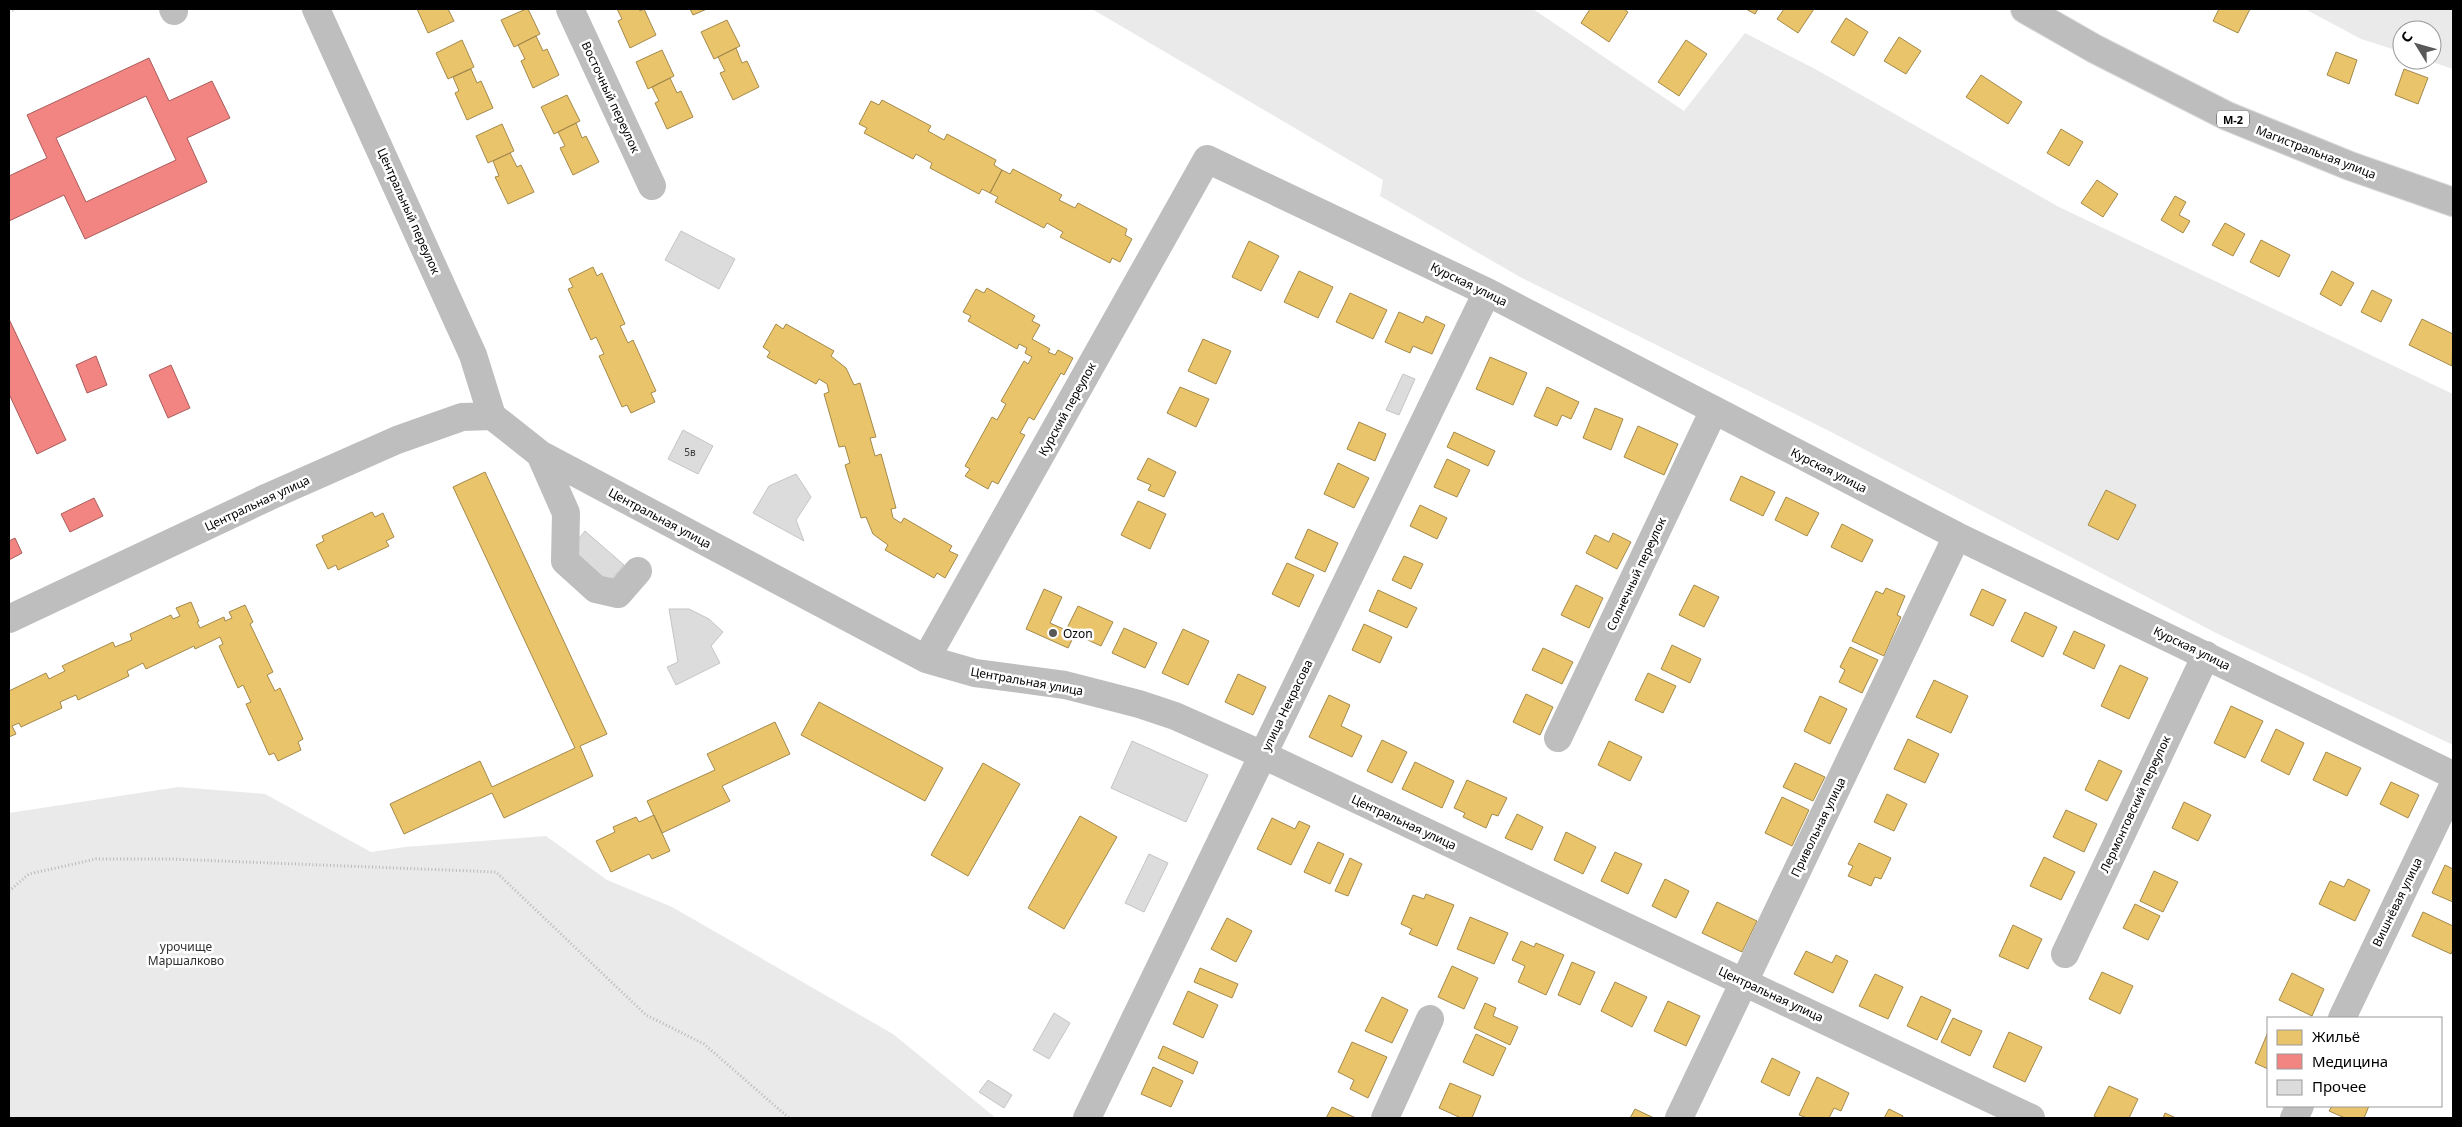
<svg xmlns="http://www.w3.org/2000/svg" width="2462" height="1127" viewBox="0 0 2462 1127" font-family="'Noto Sans',sans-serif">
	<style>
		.green { fill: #eaeaea }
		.homes { fill: #e9c46a; stroke: #a3894a }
		.health { fill: #f28482; stroke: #a95c5b; fill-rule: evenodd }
		.building { fill: #dcdcdc; stroke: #c5c5c5 }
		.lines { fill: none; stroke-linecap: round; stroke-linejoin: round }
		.highway-casing { stroke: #dbdbdb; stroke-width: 30 }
		.path { stroke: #b8b8b8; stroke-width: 3; stroke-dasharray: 1 2.5; stroke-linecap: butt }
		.minor { stroke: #bebebe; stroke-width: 28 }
		.highway { stroke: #bdbdbd; stroke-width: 28 }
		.poi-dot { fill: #595959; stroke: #fff; stroke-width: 2 }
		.labels { text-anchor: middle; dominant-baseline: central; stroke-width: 5; stroke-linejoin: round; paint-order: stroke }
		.number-label { font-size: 10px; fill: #373737 }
		.shield { fill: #fff; stroke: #4c4c4c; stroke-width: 1 }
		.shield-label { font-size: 11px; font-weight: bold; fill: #000 }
		.street-label { font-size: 12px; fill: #000; stroke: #fff }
		.poi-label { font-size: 12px; fill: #000; stroke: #fff; text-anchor: start }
		.park-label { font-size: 12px; fill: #2f2f2f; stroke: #fff }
	</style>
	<rect width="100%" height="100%" fill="#fff"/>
	<path class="green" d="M1092,9H1533L1684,111L1745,33L1817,70L2059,207L2453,394V745L2218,634L1833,433L1520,277L1380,196L1383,180Z
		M2305,9H2453V69L2426,60H2432V30H2402V52L2361,39Z
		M178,787L265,794L371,852L405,847L546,836L607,880L672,907L893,1034L996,1118H9V813Z"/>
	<path class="homes" d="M417,9H448L454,21L428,33Z
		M526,9H528L540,34L514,47L501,20Z
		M617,9H639L640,11L644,9L656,35L630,48L618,21L622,19Z
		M690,9H707L693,15Z
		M1590,9H1624L1628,12L1609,42L1581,23Z
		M1746,9H1758L1755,14Z
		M1784,9H1814L1798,33L1777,19Z
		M2219,9H2250L2238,33L2213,21Z
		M1846,18L1868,32L1854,56L1831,42Z
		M727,20L740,46L714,59L701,32Z
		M536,36L543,51L547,49L559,75L533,88L521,61L525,59L518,45Z
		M1899,37L1921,51L1906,74L1884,61Z
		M462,40L474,67L448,79L436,53Z
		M1686,40L1707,54L1679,96L1658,82Z
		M736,48L742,63L747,61L759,87L733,100L720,73L725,71L718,57Z
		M662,50L674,76L648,89L636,62Z
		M2336,52L2357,60L2349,84L2327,75Z
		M471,69L477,83L481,81L493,108L467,120L455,93L459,91L453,77Z
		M2404,69L2428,78L2418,104L2395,95Z
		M1981,75L2022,102L2008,124L1966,97Z
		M670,78L677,93L681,91L693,117L667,129L655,103L659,101L652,87Z
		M567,95L580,121L554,134L541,107Z
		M882,100L931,126L928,131L944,140L947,134L996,160L994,165L1002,170L990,193L982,189L979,194L930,168L932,163L916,154L913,159L864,133L867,128L859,124L871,101L879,105Z
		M576,123L582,138L586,136L599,162L573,175L560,148L565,146L558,132Z
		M502,124L514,151L488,163L476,136Z
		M2061,129L2083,142L2069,166L2047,153Z
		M510,153L517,167L521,165L534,192L508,204L495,177L499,176L493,161Z
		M1013,169L1062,195L1059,200L1075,208L1078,203L1127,229L1125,235L1132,239L1120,262L1112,258L1110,263L1060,237L1063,232L1047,223L1044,228L995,202L998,197L990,193L1002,170L1010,174Z
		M2097,180L2118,194L2103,217L2081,203Z
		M2175,196L2186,202L2179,215L2190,221L2183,233L2161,220Z
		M2225,223L2245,234L2233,256L2212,245Z
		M2261,240L2290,255L2279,277L2250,262Z
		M1249,241L1279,256L1261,291L1232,277Z
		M593,267L597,276L602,273L625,324L620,326L628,343L633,340L656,391L651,393L655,402L631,413L627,405L622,407L599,356L604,354L596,337L591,340L568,289L573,287L569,279Z
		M1299,271L1333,287L1318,318L1284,302Z
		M2332,271L2354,283L2341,306L2320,294Z
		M987,288L1035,316L1032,321L1040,325L1032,339L1050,349L1048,352L1055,355L1058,350L1073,358L1064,375L1061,373L1034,420L1029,417L1020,433L1025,435L998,484L992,481L988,489L965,476L970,469L965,466L992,417L997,420L1006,404L1001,401L1024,361L1028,364L1032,357L1025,353L1027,348L1019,344L1017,349L968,321L971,316L963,312L976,289L984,293Z
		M2372,290L2392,300L2381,322L2361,312Z
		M1350,293L1387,310L1373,339L1336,322Z
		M1399,312L1423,323L1426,316L1445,325L1432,354L1413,346L1410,353L1385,342Z
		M2422,319L2453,334L2452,366L2409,345Z
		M776,324L783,329L786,324L834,351L831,356L846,368L854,385L860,383L876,437L870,438L875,456L881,454L896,508L891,509L893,518L901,523L904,518L952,546L949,551L958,555L945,578L937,573L934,578L885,550L888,545L873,534L866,517L861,518L845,465L850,463L845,446L839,447L824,394L829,392L827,384L819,379L816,384L767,357L770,352L763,347Z
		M1203,339L1231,351L1216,384L1188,371Z
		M1490,357L1527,373L1513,405L1476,389Z
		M1180,387L1209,399L1196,427L1167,413Z
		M1547,387L1579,402L1571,419L1562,415L1557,426L1534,416Z
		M1595,408L1623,419L1611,450L1583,438Z
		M1359,422L1386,434L1375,461L1347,449Z
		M1638,426L1678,444L1664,475L1624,457Z
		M1454,432L1495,451L1488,466L1447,447Z
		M1148,458L1176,472L1164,497L1148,490L1151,485L1137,479Z
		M1447,459L1470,470L1457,497L1434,487Z
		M1338,463L1369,478L1354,508L1324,494Z
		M485,472L607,734L580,746L593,776L504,818L492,793L404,834L390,804L480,761L492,787L575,748L453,487Z
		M1741,476L1775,492L1763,516L1730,500Z
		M2106,490L2136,505L2118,540L2088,525Z
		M1786,497L1819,513L1807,536L1775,520Z
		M1138,501L1166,514L1150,549L1121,535Z
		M1420,505L1447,518L1437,539L1410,526Z
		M372,512L375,517L383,513L394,537L386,541L389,546L338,570L336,565L328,569L316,545L324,541L322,536Z
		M1842,524L1873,540L1862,562L1831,547Z
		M1308,529L1338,543L1325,572L1295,558Z
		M1613,533L1631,542L1617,569L1586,553L1595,535L1609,542Z
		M1404,556L1423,564L1411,589L1392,580Z
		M1287,563L1314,575L1299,607L1272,594Z
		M1576,585L1603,598L1589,628L1561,615Z
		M1694,585L1719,597L1704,627L1679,615Z
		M1886,588L1905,596L1897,615L1901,617L1884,656L1852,641L1876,591L1883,594Z
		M1044,589L1062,597L1050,623L1075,634L1068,648L1026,629Z
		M1982,589L2006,600L1993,626L1970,615Z
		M1378,590L1417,608L1407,628L1369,611Z
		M191,602L199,621L197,622L200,628L224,617L225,621L232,618L229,612L245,605L253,622L250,624L273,672L267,675L275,691L280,688L303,739L298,742L301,750L278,761L274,753L269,755L246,704L251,702L243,685L238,688L219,646L223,644L220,637L195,649L194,646L146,669L143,663L127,671L129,676L78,700L76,695L60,702L62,708L21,727L19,723L12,726L16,734L9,737V691L46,673L49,679L65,671L62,666L113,642L115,647L132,640L130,634L171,615L173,619L180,616L176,608Z
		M1078,606L1113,622L1101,646L1066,630Z
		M2025,612L2057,627L2043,657L2011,641Z
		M1364,624L1392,637L1380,663L1352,650Z
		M1124,628L1157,643L1145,668L1112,653Z
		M1183,629L1209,641L1188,685L1162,673Z
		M2074,631L2105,645L2094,669L2063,654Z
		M1672,645L1701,659L1690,683L1661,669Z
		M1850,647L1878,660L1862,693L1839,682L1845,670L1840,667Z
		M1543,648L1573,662L1562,684L1532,670Z
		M2120,665L2148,678L2129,719L2101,706Z
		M1648,673L1676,686L1663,713L1635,700Z
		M1238,674L1266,687L1253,715L1225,702Z
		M1934,680L1968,696L1951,733L1916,717Z
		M1526,694L1553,707L1540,735L1513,722Z
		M1329,695L1350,705L1341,726L1362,736L1352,757L1309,737Z
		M1820,696L1847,709L1830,744L1804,731Z
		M819,702L943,768L925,801L801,735Z
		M2231,706L2263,721L2245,758L2214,743Z
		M775,722L790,754L722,786L730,801L662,833L647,801L715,770L707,754Z
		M2276,729L2304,743L2289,775L2261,761Z
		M1908,739L1939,754L1925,783L1894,769Z
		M1382,740L1407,752L1392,783L1367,771Z
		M1609,741L1642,757L1630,781L1598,765Z
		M2326,752L2361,768L2347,796L2313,780Z
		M2099,760L2122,771L2107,801L2085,790Z
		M1415,762L1454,781L1442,808L1402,789Z
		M983,763L1020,784L968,876L931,855Z
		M1795,763L1825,777L1813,801L1783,787Z
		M1467,780L1507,798L1498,816L1492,814L1486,828L1463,817L1465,813L1454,808Z
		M2391,782L2419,795L2408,818L2380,804Z
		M1887,794L1907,804L1894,831L1874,822Z
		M1782,797L1809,810L1792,846L1765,833Z
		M2184,802L2211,815L2198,841L2172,828Z
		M2066,810L2097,824L2084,852L2053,837Z
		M1517,814L1543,827L1532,850L1505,838Z
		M654,815L670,851L652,859L649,854L611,872L596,841L615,832L613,827L636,817L639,822Z
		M1080,816L1117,837L1064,929L1028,908Z
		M1272,818L1295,829L1299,821L1310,826L1291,865L1257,849Z
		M1566,832L1596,847L1583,874L1554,860Z
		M1318,842L1344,854L1330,884L1304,872Z
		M1859,843L1891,858L1881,879L1875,877L1871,886L1848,876L1853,866L1848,864Z
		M1615,852L1642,864L1628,894L1601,881Z
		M2044,857L2075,872L2061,900L2030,886Z
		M1350,858L1362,864L1348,896L1335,891Z
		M2445,865L2453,869V902L2432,893Z
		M2154,871L2178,882L2163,912L2140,901Z
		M1665,879L1689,891L1676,918L1652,906Z
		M2348,879L2370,890L2355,921L2319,904L2330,881L2344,887Z
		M1426,894L1454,905L1437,946L1409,934L1412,929L1401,924L1413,895L1424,899Z
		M1717,902L1757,921L1742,952L1702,933Z
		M2135,904L2160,916L2148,940L2123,928Z
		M2423,912L2453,926V949L2451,954L2412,936Z
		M1470,917L1508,933L1494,964L1457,949Z
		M1227,918L1252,931L1236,962L1211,949Z
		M2013,925L2042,939L2028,969L1999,956Z
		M1521,941L1534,947L1536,943L1564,955L1546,995L1518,982L1525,966L1512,960Z
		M1806,951L1832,963L1836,955L1848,961L1833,993L1794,974Z
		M1572,962L1595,972L1580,1005L1558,995Z
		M1452,966L1478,978L1464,1009L1438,997Z
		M1200,968L1238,984L1232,998L1194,982Z
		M2102,972L2133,986L2120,1014L2089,999Z
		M2292,973L2324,989L2312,1016L2279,1000Z
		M1875,974L1903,987L1888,1019L1859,1006Z
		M1615,982L1647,997L1632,1027L1601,1011Z
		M1188,991L1218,1005L1203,1038L1173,1024Z
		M1921,996L1951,1010L1937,1040L1907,1026Z
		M1382,997L1408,1010L1392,1043L1365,1031Z
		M1668,1001L1700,1016L1686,1046L1654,1031Z
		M1485,1003L1496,1008L1493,1016L1518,1027L1510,1045L1474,1028Z
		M1953,1018L1982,1031L1970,1056L1941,1042Z
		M2009,1032L2042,1047L2025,1082L1993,1067Z
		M2268,1032V1069L2255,1063Z
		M1476,1034L1506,1048L1493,1076L1463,1062Z
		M1352,1042L1387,1057L1368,1098L1350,1089L1354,1080L1338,1072Z
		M1163,1046L1198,1062L1193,1074L1158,1058Z
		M1772,1058L1800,1072L1789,1096L1761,1082Z
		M1153,1067L1183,1081L1171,1107L1141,1094Z
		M1817,1077L1849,1093L1841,1111L1834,1108L1829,1118H1807L1799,1115Z
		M1450,1083L1481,1096L1472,1118H1461L1439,1108Z
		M2109,1086L2138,1099L2129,1118H2098L2094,1116Z
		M2332,1106H2369L2364,1118H2345L2329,1111Z
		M1332,1107L1356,1118H1326Z
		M1635,1109L1654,1118H1630Z
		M1889,1109L1903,1116L1902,1118H1884Z
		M2165,1113L2176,1118H2163Z"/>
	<path class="health" d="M149,58L169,101L212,81L230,118L187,138L207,182L85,239L64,195L9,221V176L47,158L27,115ZM146,96L176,160L86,202L56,138Z
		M9,319L66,440L37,454L9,394Z
		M96,356L107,385L87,393L76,365Z
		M171,365L190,408L168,418L149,375Z
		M94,498L103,516L70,532L61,514Z
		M15,538L22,553L9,560V541Z"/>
	<path class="building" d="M681,231L735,259L719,289L665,260Z
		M1403,374L1415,379L1399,415L1386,410Z
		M683,430L713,446L698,474L668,459Z
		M796,474L811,497L796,520L804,541L753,513L769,486Z
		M585,531L624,565L608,583L569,550Z
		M669,609H689L709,619L723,632L711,646L720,663L676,685L667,667L678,662Z
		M1132,741L1208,775L1186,822L1111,788Z
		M1149,854L1168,863L1144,912L1125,903Z
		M1054,1013L1070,1023L1049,1059L1033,1050Z
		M988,1080L1012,1095L1004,1108L979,1092Z"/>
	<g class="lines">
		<g class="highway-casing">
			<path id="highway" d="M2025,9L2095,49L2227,116L2350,166L2453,202"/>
		</g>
		<path class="path" d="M9,12L15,9
			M9,891L29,874L96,859H171L496,872L646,1015L704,1044L789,1118"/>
		<path class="minor" d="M173,9L174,11
			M316,9L473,355L492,416
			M570,9L652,186
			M540,454L566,513L565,561L596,589L618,594L638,571
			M9,619L268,497L397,440L462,417L492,416L540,454L926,659L975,673L1065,685L1139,704L1175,716L1263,755L2031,1118
			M926,659L1207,159L1487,292L1957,536L2453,775
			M1558,738L1714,410
			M2065,954L2206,655
			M2342,1018L2453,786
			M1087,1118L1487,292
			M1385,1118L1430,1019
			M1679,1118L1957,536
			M2294,1118L2300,1106"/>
		<use href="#highway" class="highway"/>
	</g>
	<circle class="poi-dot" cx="1053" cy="633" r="5"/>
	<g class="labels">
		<g class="number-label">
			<text x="690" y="452">5в</text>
		</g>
		<rect class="shield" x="2217" y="110.5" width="32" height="17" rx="4"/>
		<g class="shield-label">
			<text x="2233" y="119">М-2</text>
		</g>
		<g class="street-label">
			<text transform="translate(611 97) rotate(65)">Восточный переулок</text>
			<text transform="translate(2316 152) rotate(21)">Магистральная улица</text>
			<text transform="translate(409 211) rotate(66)">Центральный переулок</text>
			<text transform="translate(1469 284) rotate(26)">Курская улица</text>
			<text transform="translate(1067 409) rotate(-61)">Курский переулок</text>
			<text transform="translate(1829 470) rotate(27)">Курская улица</text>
			<text transform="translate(257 503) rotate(-25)">Центральная улица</text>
			<text transform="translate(660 518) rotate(28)">Центральная улица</text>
			<text transform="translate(1636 574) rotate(-65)">Солнечный переулок</text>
			<text transform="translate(2192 648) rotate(26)">Курская улица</text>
			<text transform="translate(1027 681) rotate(10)">Центральная улица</text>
			<text transform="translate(1287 705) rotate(-64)">улица Некрасова</text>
			<text transform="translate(2135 804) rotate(-65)">Лермонтовский переулок</text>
			<text transform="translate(1404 822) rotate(25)">Центральная улица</text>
			<text transform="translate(1818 827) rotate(-64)">Привольная улица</text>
			<text transform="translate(2397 902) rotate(-64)">Вишнёвая улица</text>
			<text transform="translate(1771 994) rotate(25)">Центральная улица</text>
		</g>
		<g class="poi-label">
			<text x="1063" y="633">Ozon</text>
		</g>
		<g class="park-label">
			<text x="186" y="946">урочище<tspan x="186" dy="14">Маршалково</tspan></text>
		</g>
	</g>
	<rect width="2462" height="1127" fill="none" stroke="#000000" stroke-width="20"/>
	<rect x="2267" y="1017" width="175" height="90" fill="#ffffff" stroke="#999999"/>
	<rect x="2277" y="1030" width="25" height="15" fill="#e9c46a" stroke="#999999"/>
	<text x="2312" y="1042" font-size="15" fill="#000000">Жильё</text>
	<rect x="2277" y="1054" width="25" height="15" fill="#f28482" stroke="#999999"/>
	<text x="2312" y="1067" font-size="15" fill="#000000">Медицина</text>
	<rect x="2277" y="1080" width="25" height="15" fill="#dcdcdc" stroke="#999999"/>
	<text x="2312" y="1092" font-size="15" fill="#000000">Прочее</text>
	<g transform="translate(2417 45) rotate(307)"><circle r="24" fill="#ffffff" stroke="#999999"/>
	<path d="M0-4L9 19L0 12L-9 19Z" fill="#595959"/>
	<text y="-8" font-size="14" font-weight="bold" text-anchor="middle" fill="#000000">С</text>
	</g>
</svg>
